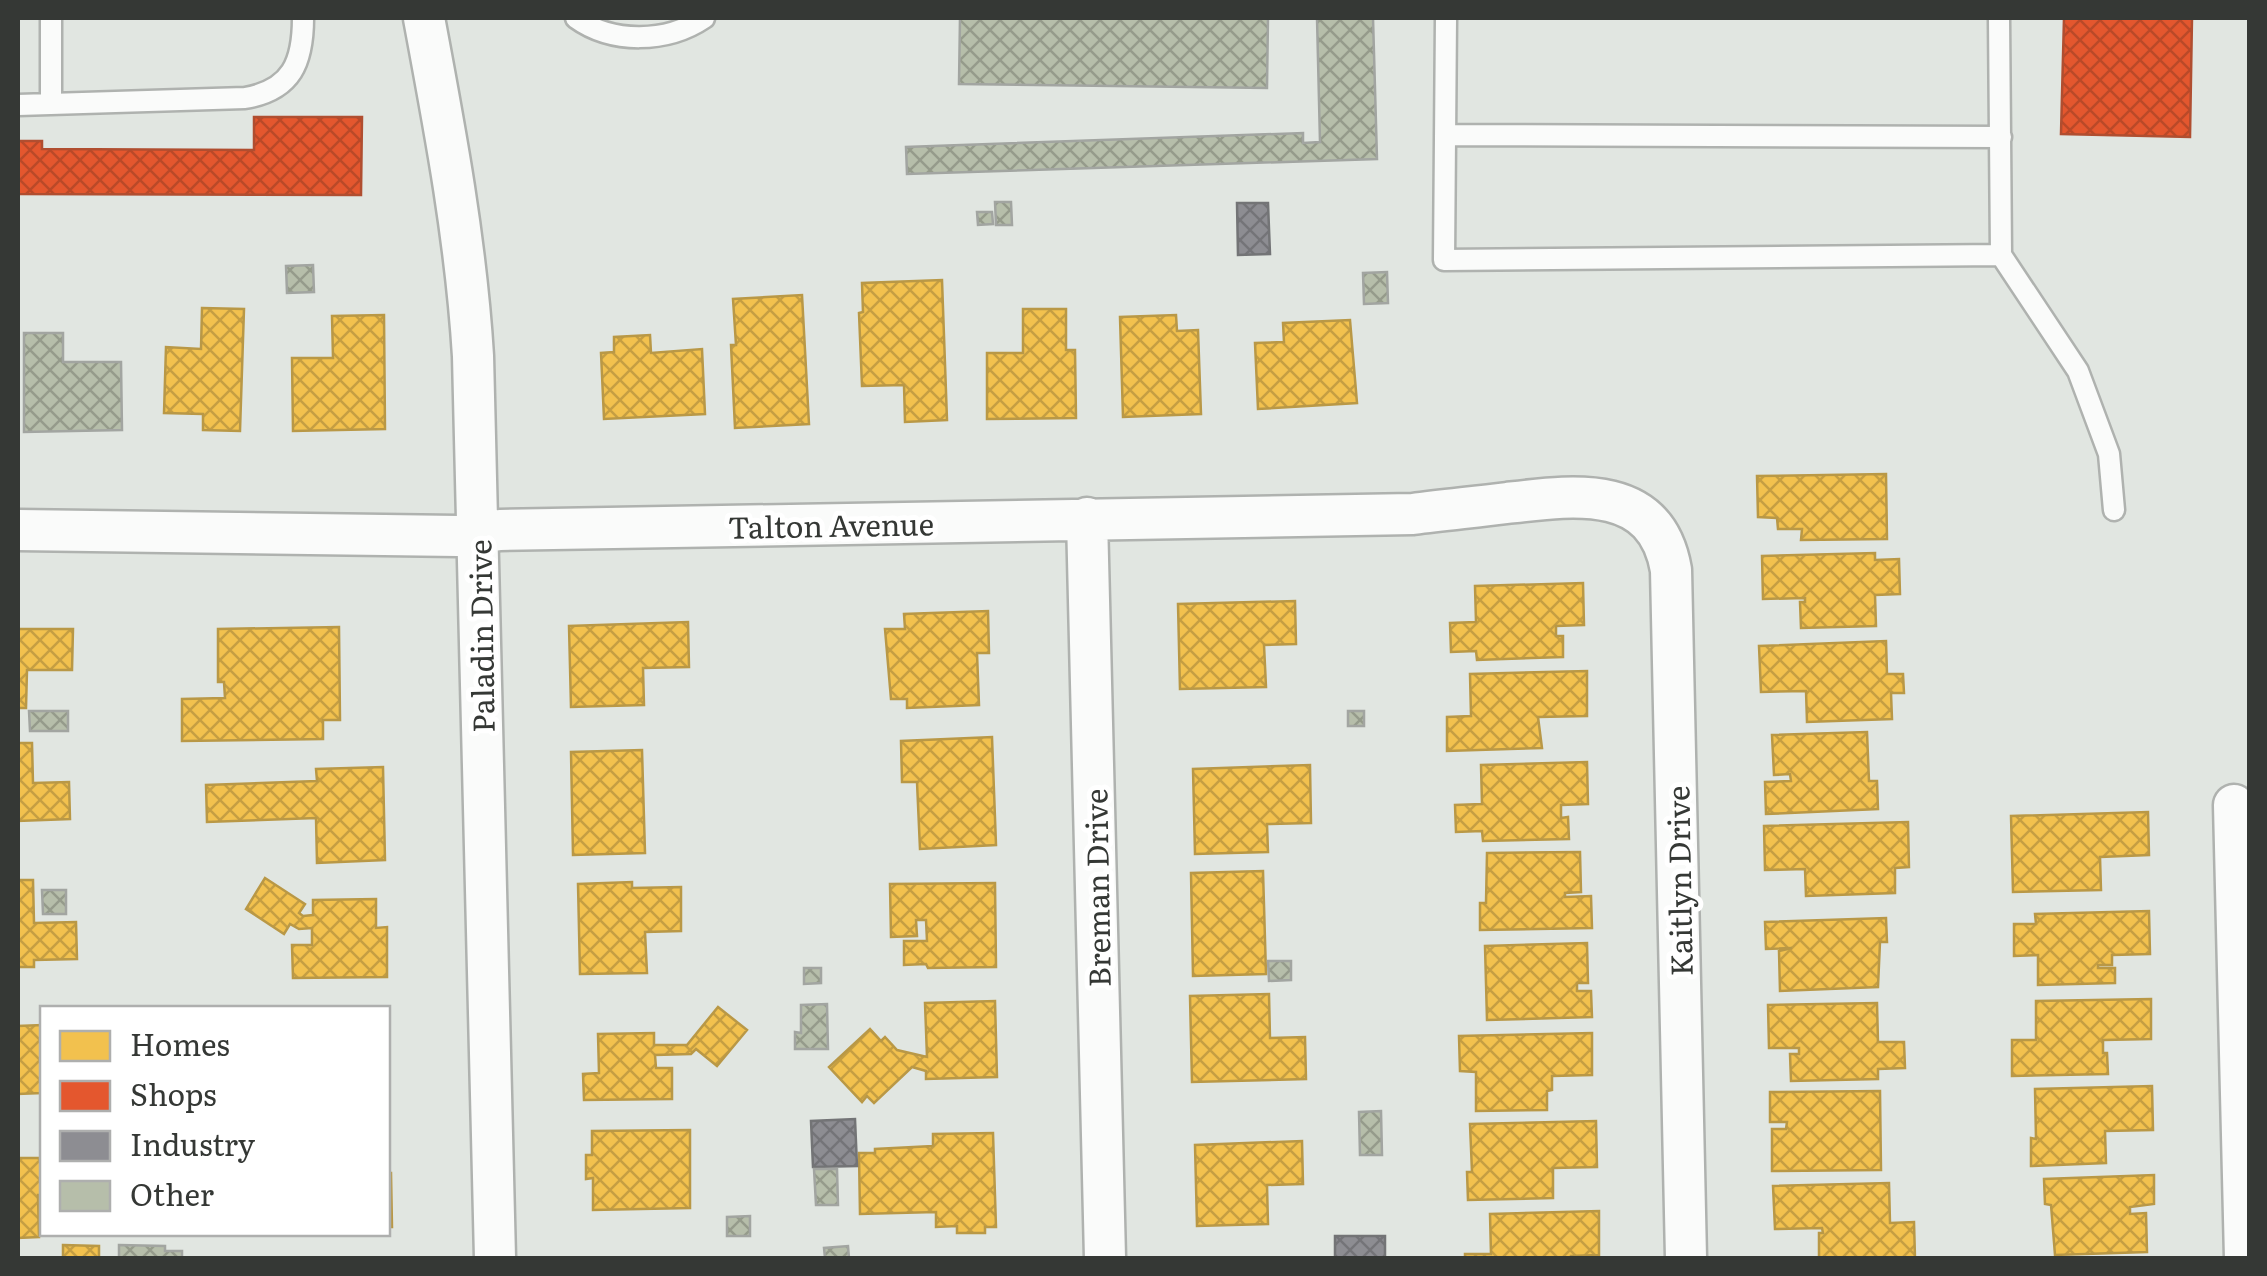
<svg xmlns="http://www.w3.org/2000/svg" width="2267" height="1276" viewBox="0 0 2267 1276" font-family="Literata,serif">
	<style>
		.homes { fill: url(#homes-cross-hatch); stroke: #b99846; stroke-width: 2.5 }
		.shops { fill: url(#shops-cross-hatch); stroke: #b04e30; stroke-width: 2.5 }
		.industry { fill: url(#industry-cross-hatch); stroke: #737476; stroke-width: 2.5 }
		.building { fill: url(#building-cross-hatch); stroke: #a2a5a1; stroke-width: 2.5 }
		.lines { fill: none; stroke-linecap: round; stroke-linejoin: round }
		.lane-casing { stroke: #afb2af; stroke-width: 25 }
		.street-casing { stroke: #afb2af; stroke-width: 45 }
		.lane { stroke: #fafbfa; stroke-width: 20 }
		.street { stroke: #fafbfa; stroke-width: 40 }
		.labels { text-anchor: middle; dominant-baseline: central; stroke-width: 10; stroke-linejoin: round; paint-order: stroke }
		.street-label { font-size: 30px; fill: #353835; stroke: #fff }
	</style>
	<defs>
		<pattern id="homes-cross-hatch" width="8" height="8" patternUnits="userSpaceOnUse" patternTransform="scale(2.5)"><rect width="8" height="8" fill="#f2c14e"/><path d="M0 0l8 8M0 8l8-8" fill="none" stroke="#c59e42"/></pattern>
		<pattern id="shops-cross-hatch" width="8" height="8" patternUnits="userSpaceOnUse" patternTransform="scale(2.5)"><rect width="8" height="8" fill="#e4572e"/><path d="M0 0l8 8M0 8l8-8" fill="none" stroke="#ba4928"/></pattern>
		<pattern id="industry-cross-hatch" width="8" height="8" patternUnits="userSpaceOnUse" patternTransform="scale(2.5)"><rect width="8" height="8" fill="#8d8d92"/><path d="M0 0l8 8M0 8l8-8" fill="none" stroke="#747478"/></pattern>
		<pattern id="building-cross-hatch" width="8" height="8" patternUnits="userSpaceOnUse" patternTransform="scale(2.5)"><rect width="8" height="8" fill="#b6beaa"/><path d="M0 0l8 8M0 8l8-8" fill="none" stroke="#959b8b"/></pattern>
	</defs>
	<rect width="100%" height="100%" fill="#e1e6e1"/>
	<path class="homes" d="M942,280L947,420L905,422L904,385L862,386L859,313L863,312L862,283Z
		M802,295L809,424L735,428L731,345H736L733,299Z
		M202,308L244,309L240,431L203,430V414L164,413L166,347L201,349Z
		M1023,309H1066V350H1075L1076,418L987,419V353H1023Z
		M384,315L385,429L293,431L292,358H333L332,316Z
		M1176,315L1177,331L1198,330L1201,414L1123,417L1120,317Z
		M1350,320L1357,403L1258,409L1255,343L1284,342L1283,323Z
		M650,335L651,353L702,349L705,414L604,419L601,353L614,352V337Z
		M1886,474L1887,539L1801,540L1802,529H1778L1777,518L1758,517L1757,476Z
		M1875,553V560L1899,559L1900,594L1875,595L1876,626L1801,628L1800,602H1805V598L1763,599L1762,556Z
		M1583,583L1584,625L1556,626V636H1563V657L1477,660L1476,651L1451,652L1450,623L1476,622L1475,586Z
		M1295,601L1296,644L1264,645L1266,687L1180,689L1178,604Z
		M988,611L989,653H977L979,705L907,708V699H891L885,629H905L904,614Z
		M688,622L689,667L643,668L644,705L571,707L569,626Z
		M339,627L340,720H323V739L182,741V699L225,698L224,682H218V629Z
		M18,629H73L72,670H27L26,708H18Z
		M1886,641L1887,674H1903L1904,693H1891L1892,719L1807,722L1806,691L1761,692L1759,646Z
		M1587,671V716L1538,717L1542,748L1447,751V717L1471,716L1470,674Z
		M1867,732L1869,781H1877L1878,809L1766,814L1765,782L1791,781L1790,774L1774,775L1772,735Z
		M992,737L996,845L920,849L917,782H902L901,741Z
		M18,743H32L33,783L69,782L70,819L18,821Z
		M642,750L645,853L573,855L571,752Z
		M1587,762L1588,804L1561,805V818L1568,817L1569,839L1483,841L1482,831L1456,832L1455,805L1482,804L1481,765Z
		M1310,765L1311,823L1267,824L1268,852L1195,854L1193,769Z
		M383,767L385,860L317,863L316,818L207,822L206,785L317,781L316,769Z
		M2148,812L2149,855L2100,857L2101,890L2013,892L2011,816Z
		M1908,822L1909,867L1895,868V893L1806,896L1805,869L1765,870L1764,826Z
		M1580,852L1581,892L1565,893V897L1591,896L1592,928L1480,930V903H1486L1487,853Z
		M1263,871L1266,974L1193,976L1191,873Z
		M265,878L305,904L299,913L303,916L313,915V900L376,899V928L387,927V977L293,978L292,945H312V928L299,929L290,924L284,934L246,909Z
		M18,880H33L34,923L76,922L77,959L34,960V967H18Z
		M632,882V888L681,887V931L645,932L647,973L580,974L578,884Z
		M995,883L996,967L928,968L926,964L904,965V941H927L926,920H916L917,936L891,937L890,884Z
		M2149,911L2150,954L2112,955V965H2098V968H2115V983L2038,985V955L2014,956V924H2036L2035,914Z
		M1886,918L1887,942H1880L1878,987L1780,991L1779,951L1792,948L1766,949L1765,922Z
		M1587,943L1588,983H1577V991H1591L1592,1017L1487,1020L1485,946Z
		M1269,994L1270,1038L1305,1037L1306,1079L1192,1082L1190,996Z
		M2151,999V1039L2103,1040V1053H2107L2108,1074L2012,1076V1040H2036V1001Z
		M995,1001L997,1077L926,1079V1071L912,1067L874,1103L867,1096L862,1102L829,1067L870,1029L881,1041L885,1037L897,1050L927,1057L925,1003Z
		M1877,1003L1878,1042H1904L1905,1068L1878,1069V1079L1791,1081L1790,1054H1799V1048H1769L1768,1005Z
		M718,1007L747,1030L717,1066L696,1049L691,1054L655,1055L656,1068H672V1099L584,1100L583,1074L599,1073L598,1034L654,1033V1045H687Z
		M42,1025V1093L18,1094V1026Z
		M1592,1033V1075L1552,1076V1090L1547,1091V1110L1476,1111V1072L1460,1071L1459,1036Z
		M2152,1086L2153,1130L2105,1131L2106,1163L2031,1166V1138L2036,1139L2035,1089Z
		M1880,1091L1881,1170L1772,1171V1129H1786L1787,1122H1770V1092Z
		M1596,1121L1597,1167L1553,1168V1198L1468,1200L1467,1172H1472L1470,1124Z
		M690,1130V1208L593,1210V1178L586,1179V1155H592V1131Z
		M993,1133L996,1227H985V1233H957V1226L936,1227V1212L860,1214L859,1153H875V1149L933,1146V1134Z
		M1302,1141L1303,1184L1267,1185L1268,1224L1197,1226L1195,1145Z
		M18,1158H42V1195H38L39,1237L18,1238Z
		M388,1173H391L392,1227H388Z
		M2154,1175V1204L2130,1207V1214L2146,1213L2147,1252L2055,1255L2051,1205L2045,1204L2044,1179Z
		M1889,1183L1890,1223L1914,1222L1915,1258H1819V1233H1823L1822,1228L1775,1229L1773,1186Z
		M1599,1211V1255L1571,1256V1258H1465V1254H1491L1490,1214Z
		M63,1245L99,1246V1258H63Z"/>
	<path class="shops" d="M2064,18H2192L2190,137L2061,134Z
		M254,117H362L361,195L18,194V141H42V149L254,150Z"/>
	<path class="industry" d="M1237,203H1268L1270,254L1238,255Z
		M855,1119L857,1166L813,1167L811,1121Z
		M1335,1236H1385V1258H1335Z"/>
	<path class="building" d="M960,18H1268L1267,88L959,84Z
		M1317,18H1373L1377,159L907,174L906,147L1303,133V143L1320,142Z
		M995,202H1011L1012,225H996Z
		M977,212H992L993,224L978,225Z
		M313,265L314,292L287,293L286,266Z
		M1387,272L1388,303L1364,304L1363,273Z
		M24,333H63V362H121L122,430L24,432Z
		M29,711H68V731H30Z
		M1348,711H1364V726H1348Z
		M42,890H66V914H43Z
		M1268,961H1291V980L1269,981Z
		M804,968H821V983L804,984Z
		M827,1004L828,1049H795V1032L801,1033V1005Z
		M1381,1111L1382,1155H1360L1359,1112Z
		M814,1169H837L838,1205H816Z
		M750,1216V1236H727V1217Z
		M119,1245L165,1246V1251H182V1258H119Z
		M848,1246L849,1258H825L824,1248Z"/>
	<g class="lines">
		<g class="lane-casing">
			<path id="lane" d="M51,18V104
				M576,18C612,44 667,43 704,18
				M1446,18L1444,260L2001,255L1999,18
				M18,105L245,98C292,90 303,62 303,18
				M1445,135L2001,137
				M2001,255L2078,371L2109,454L2114,510"/>
		</g>
		<g class="street-casing">
			<path id="street" d="M424,18C445,130 466,241 473,356L495,1258
				M1087,518L1105,1258
				M18,530L458,536L500,530L1413,514C1444,510 1475,507 1507,503C1574,495 1656,483 1671,570L1686,1258
				M2234,805L2245,1258"/>
		</g>
		<use href="#lane" class="lane"/>
		<use href="#street" class="street"/>
	</g>
	<g class="labels">
		<g class="street-label">
			<text transform="translate(831 524) rotate(-1)">Talton Avenue</text>
			<text transform="translate(480 636) rotate(-91)">Paladin Drive</text>
			<text transform="translate(1678 881) rotate(-91)">Kaitlyn Drive</text>
			<text transform="translate(1096 888) rotate(-91)">Breman Drive</text>
		</g>
	</g>
	<rect width="2267" height="1276" fill="none" stroke="#353835" stroke-width="40"/>
	<rect x="40" y="1006" width="350" height="230" fill="#ffffff" stroke="#aeafae" stroke-width="2.5"/>
	<rect x="60" y="1031" width="50" height="30" fill="#f2c14e" stroke="#aeafae" stroke-width="2.5"/>
	<text x="130" y="1056" font-size="30" fill="#353835">Homes</text>
	<rect x="60" y="1081" width="50" height="30" fill="#e4572e" stroke="#aeafae" stroke-width="2.5"/>
	<text x="130" y="1106" font-size="30" fill="#353835">Shops</text>
	<rect x="60" y="1131" width="50" height="30" fill="#8d8d92" stroke="#aeafae" stroke-width="2.5"/>
	<text x="130" y="1156" font-size="30" fill="#353835">Industry</text>
	<rect x="60" y="1181" width="50" height="30" fill="#b6beaa" stroke="#aeafae" stroke-width="2.5"/>
	<text x="130" y="1206" font-size="30" fill="#353835">Other</text>
</svg>
